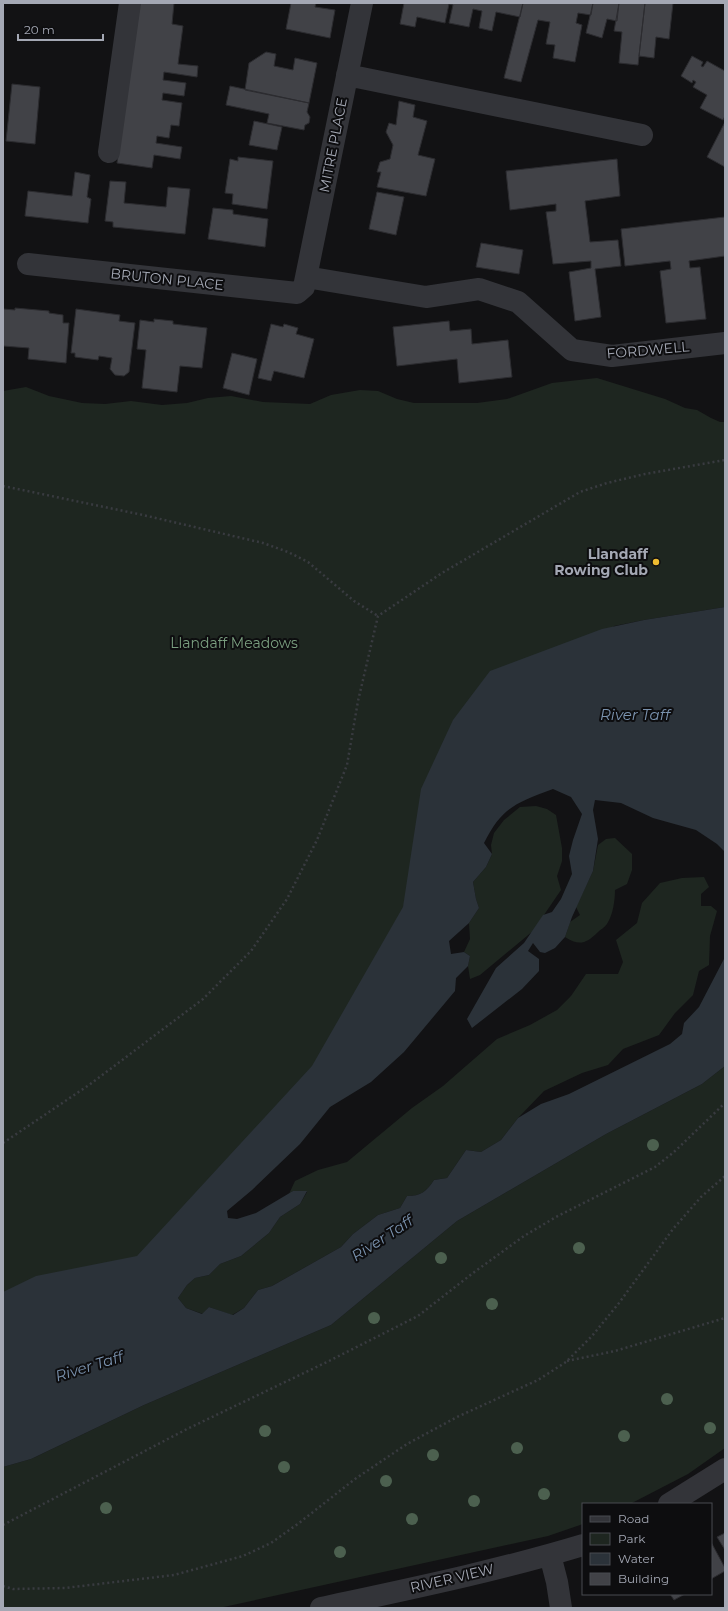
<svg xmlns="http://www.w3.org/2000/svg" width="728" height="1611" viewBox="0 0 728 1611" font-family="Montserrat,sans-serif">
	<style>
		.green { fill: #1e2620 }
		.water { fill: #2b3239 }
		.building { fill: #414247; stroke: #2c2c30 }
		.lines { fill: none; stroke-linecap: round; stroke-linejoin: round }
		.path { stroke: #393b40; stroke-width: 2.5; stroke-dasharray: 2 3; stroke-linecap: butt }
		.minor { stroke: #333439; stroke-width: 22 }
		.tree { fill: #4c604f }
		.poi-dot { fill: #eebc30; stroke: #0d0d0f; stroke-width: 1.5 }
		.labels { text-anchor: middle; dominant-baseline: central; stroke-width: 4; stroke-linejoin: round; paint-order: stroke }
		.street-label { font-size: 14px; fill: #a4a8b4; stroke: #0d0d0f }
		.poi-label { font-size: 14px; font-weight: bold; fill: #a4a8b4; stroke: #0d0d0f; text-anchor: end }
		.park-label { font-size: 14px; fill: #7b9f80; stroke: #0d0d0f }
		.water-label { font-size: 15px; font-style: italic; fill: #7b93af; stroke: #0d0d0f }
	</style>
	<rect width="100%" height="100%" fill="#121214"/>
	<path class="green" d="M597,378L665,399L685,408L697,410L711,418L720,422H725V607L644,620L614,626L424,838L375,1002L149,1256L3,1337V391L26,387L49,396L82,403L105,404L131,401L162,405L187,403L208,398L231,396L263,402L310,404L331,395L360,390L378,391L397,399L414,403H477L507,399L552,383Z
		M536,806L547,809L556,815L562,848V861L557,876L561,890L533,931L480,975L470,979L468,966L470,956L464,952L470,939L469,923L479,908L476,899L473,882L486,867L492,854L491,845L494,833L504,820L520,807Z
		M615,838L632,854V870L627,884L615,890C615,900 613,915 607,924C605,927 600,930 598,932C586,944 579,946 565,937L570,922L580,915L576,907L593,871L598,845L606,839Z
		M704,877L709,887L701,894V906H711L717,911L710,936L709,965L699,971L693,995L675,1013L659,1035L623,1049L608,1065L582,1073L544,1091L518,1118L501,1140L481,1152L466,1150L447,1178L434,1180C426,1192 421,1196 407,1196L400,1208L378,1215L353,1234L341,1247L272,1286L258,1290L244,1308L232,1315L209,1307L203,1314L186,1308L178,1298L187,1285L195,1278L209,1275L220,1264L241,1256L269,1233L280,1217L300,1204L307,1192L293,1191L289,1194L295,1181L318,1170L347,1162L412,1108L443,1086L497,1039L530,1025L557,1010L571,996L586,974H618L623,962L616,940L637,923L642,903L660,883L682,878Z
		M725,1066V1448L688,1474L630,1504H583V1524L548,1536L219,1608H3V1467L31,1459L144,1405L331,1325L457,1221L606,1134L702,1084Z"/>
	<path class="water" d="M725,607V852L717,844L696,830L653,818L621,803L595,800L593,810L598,839L593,871L572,917L565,937L555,948L545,953L540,952L533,943L528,951L539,959V971L522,989L472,1028L467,1019L496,968L524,943L543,915L552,912L561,899L572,874L569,856L573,840L582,814L571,797L553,789C516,803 502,807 484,843L492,854L486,867L473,882L476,899L479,908L469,923L449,941L451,954L464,952L470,956L468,966L456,978L455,991L404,1052L371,1082L330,1107L300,1144L252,1190L227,1211L228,1218L237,1219L256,1213L293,1191H307L300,1204L280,1217L269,1233L241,1256L220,1264L209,1275L195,1278L187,1285L178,1298L186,1308L202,1314L209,1307L233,1315L244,1308L258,1290L272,1286L341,1247L353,1234L378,1215L400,1208L407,1196C421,1196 426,1192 434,1180L447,1178L466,1150L481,1152L501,1140L518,1118L541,1104L569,1094L670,1044L682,1034L684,1023L699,1007L725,957V1066L702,1084L606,1134L457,1221L331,1325L144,1405L31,1459L3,1467V1292L36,1276L137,1256L312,1066L403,907L421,789L453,720L490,671L602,629L644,620Z"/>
	<path class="building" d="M140,3H174L172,24L183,26L178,64L198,66L197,77L164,72L163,80L186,83L184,96L163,93L162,100L182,103L179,126L171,125L169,138L157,136L156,143L182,147L180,159L154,155L152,168L117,163Z
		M291,3H316L315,7L335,10L330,38L286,29Z
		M404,3H523L520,17L496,12L492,31L479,28L482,11L473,9L469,27L449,23L453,5L449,4L445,23L417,17L415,27L400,24Z
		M523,3H593L591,15L578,13L576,23L582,25L575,62L553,58L555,45L546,44L550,22L538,20L521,82L504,78Z
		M593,3H619L617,21L607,19L602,38L586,33Z
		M619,3H645L638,65L619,63L622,32L614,31Z
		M645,3H673L669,39L656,37L654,58L639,56Z
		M266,52L276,54L274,66L293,70L295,58L317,63L309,103L245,90L249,63Z
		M692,56L703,62L701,66L703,67L707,61L725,71V116L723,120L700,108L707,95L693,87L696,82L693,80L692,83L681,76Z
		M12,84L40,87L35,144L6,141Z
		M230,86L309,103L307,112L310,117L309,123L305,125L304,130L267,123L269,114L226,105Z
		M399,101L415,105L413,117L427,121L418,155L435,159L426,196L377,187L381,172H377L380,162L390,159L393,145L386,132L389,123L396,125Z
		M254,121L282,127L277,150L249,145Z
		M725,122V167L707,157Z
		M238,157L273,161L267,209L232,204L233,194L225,193L230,159L238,161Z
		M617,159L620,196L585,201L590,242L618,240L621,266L595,269L601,317L575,321L569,272L591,268V261L553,264L546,212L556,211V204L510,210L506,171Z
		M75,172L90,175L87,197L91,199L88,223L25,216L28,191L72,196Z
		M110,181L126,182L124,203L166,207L168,187L190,189L185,234L113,227V222L105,221Z
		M377,192L404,197L396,235L369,229Z
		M213,208L233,210V214L268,219L265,247L208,239Z
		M725,217V256L689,261L690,268L700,267L706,319L666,323L660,271L671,269L670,261L625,266L621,229Z
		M481,243L523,250L519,274L476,267Z
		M15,308L49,311V313L63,315V323H69L66,363L28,359L29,348L3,346V309L15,310Z
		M76,309L120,315L119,321L135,323L129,372L124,376L115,375L110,369L112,358L99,356L98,360L75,357V353H71Z
		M154,319L173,321V324L207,328L202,368L180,366L177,392L142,388L146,350L137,349L140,320L154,322Z
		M449,321L450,331L471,329L472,344L508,340L512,377L459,383L457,359L397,366L393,327Z
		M271,324L283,327L284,324L298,328L296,334L314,339L304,378L274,371L271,381L258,378Z
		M232,353L257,359L249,395L223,388Z
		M725,1533V1550L717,1537Z
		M711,1542L725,1568V1571L711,1579Z
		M670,1594H685L674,1600Z"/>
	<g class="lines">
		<path class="path" d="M3,486L143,515L263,543L288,552L308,562L354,601L378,616
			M3,1143L89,1085L203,999L251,951L287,899L317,840L347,765L358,701L378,616L442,573L580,492L607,483L645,474L725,460
			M567,1361L615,1351L725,1318
			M3,1525L187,1429L329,1361L418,1316L473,1273L524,1236L556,1217L655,1167L674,1152L725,1103
			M3,1586L13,1589L65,1588L174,1575L243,1556L271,1543L299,1523L355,1479L407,1444L457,1417L538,1380L566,1362L592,1336L619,1303L673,1229L701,1197L725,1176"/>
		<path class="minor" d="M347,75L642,135
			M109,152L130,3
			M28,264L297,293L304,287L362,3
			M306,277L426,297L479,289L518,302L572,350L612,356L725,343
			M669,1504L725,1469
			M550,1555L557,1582L561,1608
			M321,1608C409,1589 497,1571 583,1545"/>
	</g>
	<g class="tree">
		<circle cx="653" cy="1145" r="6"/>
		<circle cx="579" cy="1248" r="6"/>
		<circle cx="441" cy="1258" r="6"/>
		<circle cx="492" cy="1304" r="6"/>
		<circle cx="374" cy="1318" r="6"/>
		<circle cx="667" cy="1399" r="6"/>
		<circle cx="710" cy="1428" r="6"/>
		<circle cx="265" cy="1431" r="6"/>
		<circle cx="624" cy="1436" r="6"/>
		<circle cx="517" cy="1448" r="6"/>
		<circle cx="433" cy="1455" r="6"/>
		<circle cx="284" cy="1467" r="6"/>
		<circle cx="386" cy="1481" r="6"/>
		<circle cx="544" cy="1494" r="6"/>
		<circle cx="474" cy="1501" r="6"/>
		<circle cx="106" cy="1508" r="6"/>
		<circle cx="412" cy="1519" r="6"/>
		<circle cx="340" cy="1552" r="6"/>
	</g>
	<circle class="poi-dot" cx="656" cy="562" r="4"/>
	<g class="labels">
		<g class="street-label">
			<text transform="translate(333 145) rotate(-79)">MITRE PLACE</text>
			<text transform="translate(167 279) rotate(6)">BRUTON PLACE</text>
			<text transform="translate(648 350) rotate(-5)">FORDWELL</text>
			<text transform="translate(452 1578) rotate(-13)">RIVER VIEW</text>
		</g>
		<g class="poi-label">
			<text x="648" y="554">Llandaff<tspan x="648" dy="16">Rowing Club</tspan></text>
		</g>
		<g class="park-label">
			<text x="234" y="643">Llandaff Meadows</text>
		</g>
		<g class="water-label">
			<text x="635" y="714">River Taff</text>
			<text transform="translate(382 1238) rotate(-33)">River Taff</text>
			<text transform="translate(89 1366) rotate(-17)">River Taff</text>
		</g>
	</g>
	<rect width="728" height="1611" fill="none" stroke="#a4a8b4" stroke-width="8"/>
	<rect x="582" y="1503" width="130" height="92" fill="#0d0d0f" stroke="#494b51"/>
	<rect x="590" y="1516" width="20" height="6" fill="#333439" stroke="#494b51"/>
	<text x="618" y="1523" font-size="12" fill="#a4a8b4">Road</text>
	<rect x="590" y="1533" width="20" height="12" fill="#1e2620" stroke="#494b51"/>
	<text x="618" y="1543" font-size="12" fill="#a4a8b4">Park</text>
	<rect x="590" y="1553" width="20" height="12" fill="#2b3239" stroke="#494b51"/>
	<text x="618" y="1563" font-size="12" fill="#a4a8b4">Water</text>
	<rect x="590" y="1573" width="20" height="12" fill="#414247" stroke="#494b51"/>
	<text x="618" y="1583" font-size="12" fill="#a4a8b4">Building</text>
	<path d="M18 34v6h85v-6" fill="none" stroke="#a4a8b4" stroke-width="2"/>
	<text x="24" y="34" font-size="12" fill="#a4a8b4" stroke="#0d0d0f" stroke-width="3" paint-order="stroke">20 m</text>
</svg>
